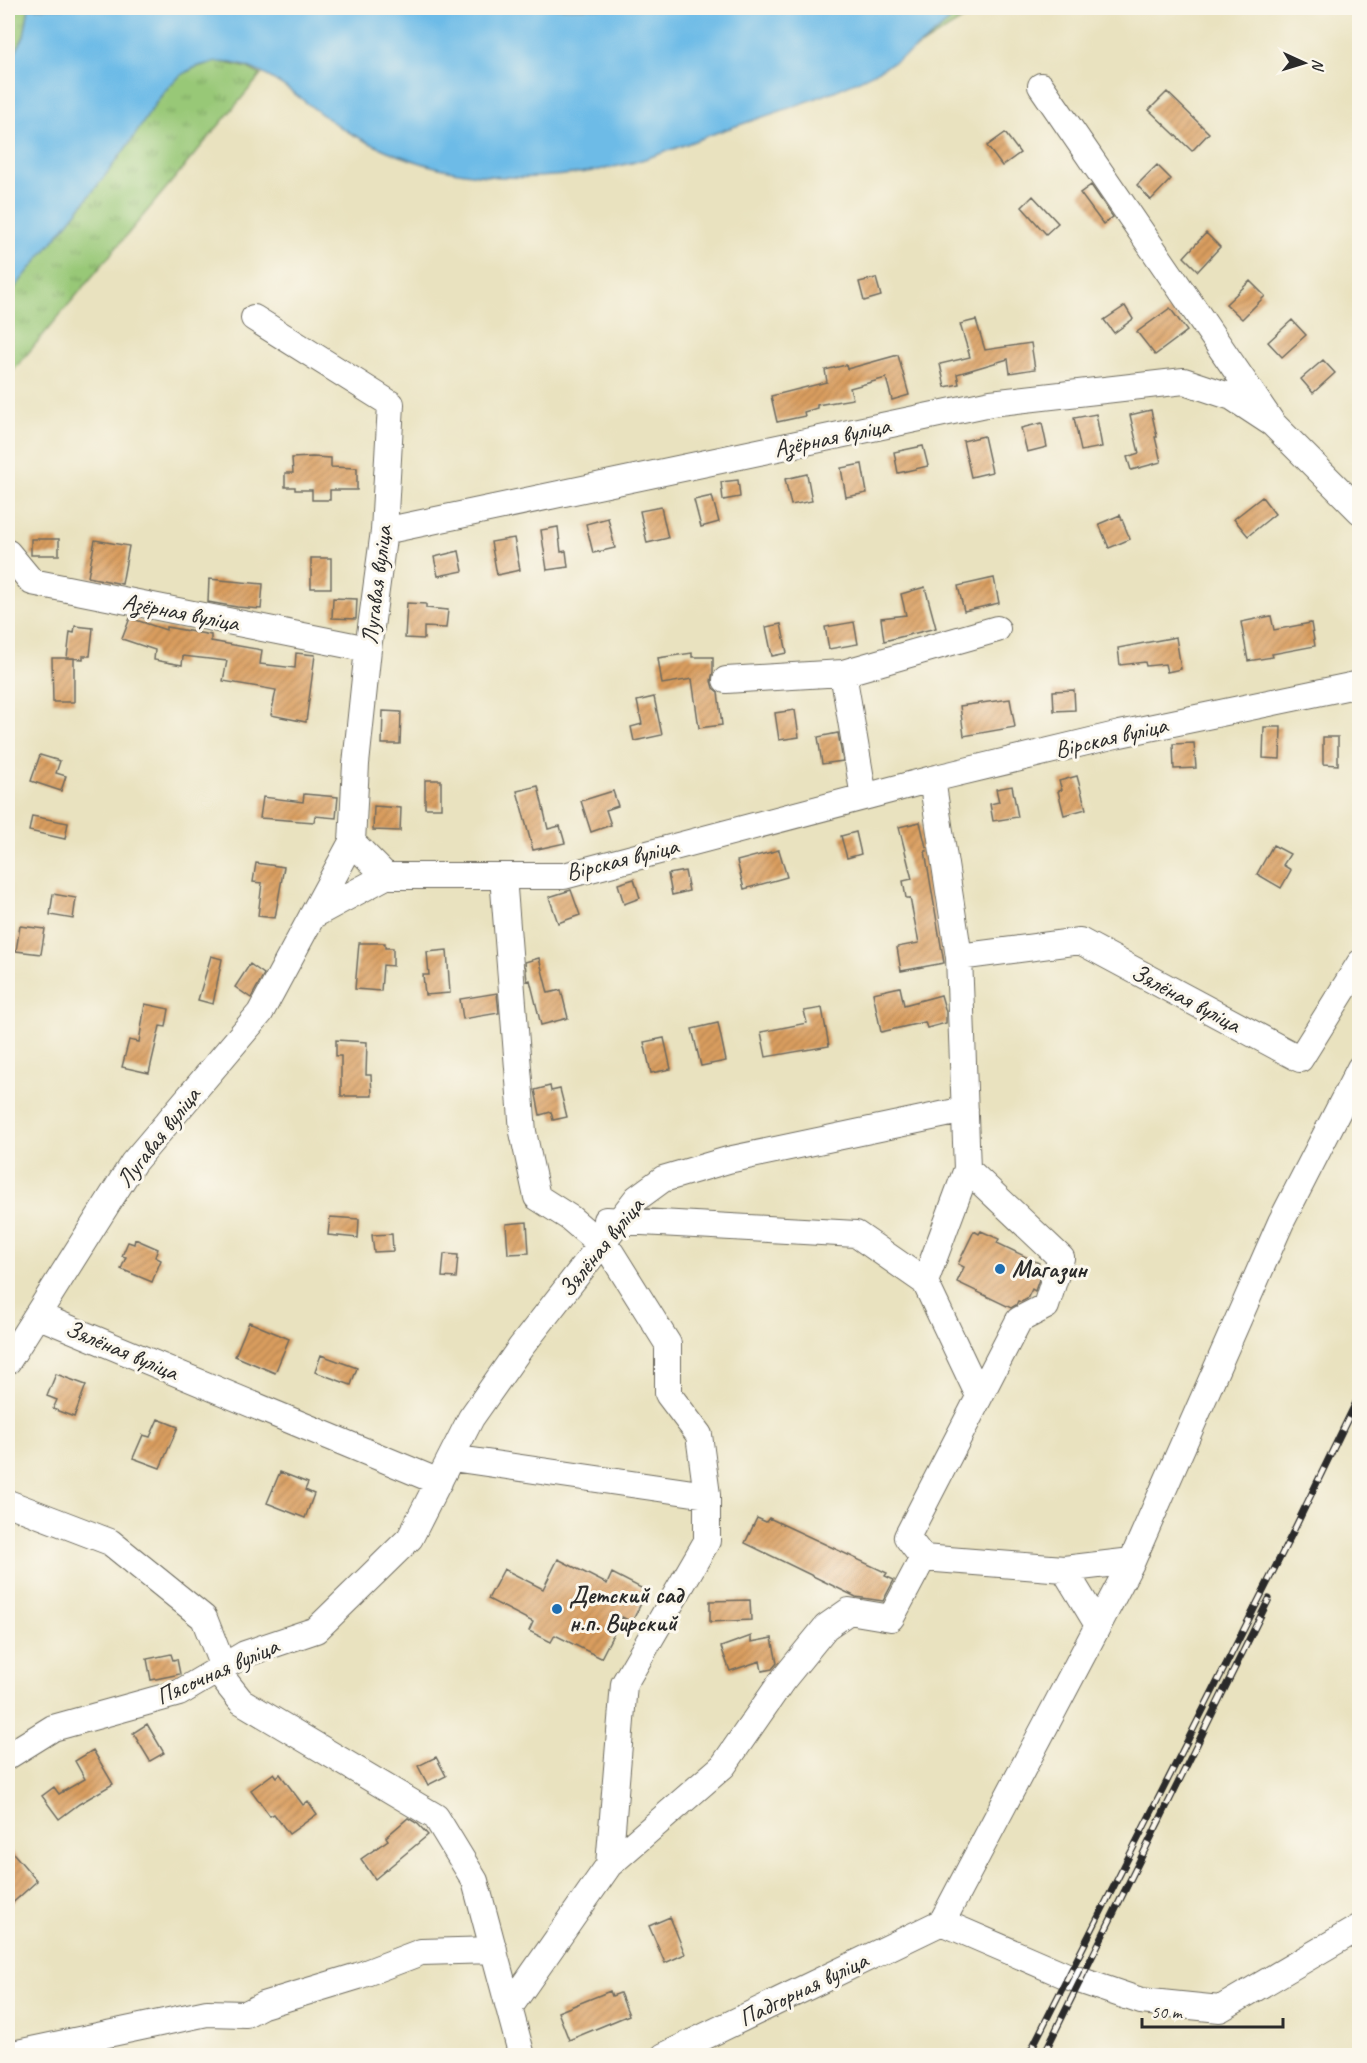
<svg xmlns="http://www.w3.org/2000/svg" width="1367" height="2063" viewBox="0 0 1367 2063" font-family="Caveat,sans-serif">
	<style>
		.grass { fill: url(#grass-tufts); stroke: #627a51; stroke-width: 1.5 }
		.water { fill: #6dbbe7; stroke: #4c7389; stroke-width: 1.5 }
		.building { fill: url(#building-hatch) }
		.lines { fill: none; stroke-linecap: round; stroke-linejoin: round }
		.minor-casing { stroke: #6e6b5f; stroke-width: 28 }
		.minor { stroke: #fff; stroke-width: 26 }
		.rail-casing { stroke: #2b2b2b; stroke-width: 7 }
		.rail { stroke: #fbf7ec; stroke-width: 4.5; stroke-dasharray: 14; stroke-linecap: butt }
		.poi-dot { fill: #1f6fb2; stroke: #fbf7ec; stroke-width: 2 }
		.labels { text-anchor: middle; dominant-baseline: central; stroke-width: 6; stroke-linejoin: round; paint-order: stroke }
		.street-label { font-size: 24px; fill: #2b2b2b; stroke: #fbf7ec }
		.poi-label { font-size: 24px; font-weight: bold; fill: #2b2b2b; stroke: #fbf7ec; text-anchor: start }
	</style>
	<defs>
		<pattern id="grass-tufts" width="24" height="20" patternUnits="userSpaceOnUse" patternTransform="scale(1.5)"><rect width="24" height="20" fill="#98c877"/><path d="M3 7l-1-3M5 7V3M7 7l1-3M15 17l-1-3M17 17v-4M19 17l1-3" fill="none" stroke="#7ca362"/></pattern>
		<pattern id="building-hatch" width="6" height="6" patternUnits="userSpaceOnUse" patternTransform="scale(1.5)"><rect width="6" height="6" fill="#da9e5f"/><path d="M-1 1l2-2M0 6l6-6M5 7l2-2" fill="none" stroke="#b1814f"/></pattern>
	</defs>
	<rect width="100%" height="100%" fill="#fbf7ec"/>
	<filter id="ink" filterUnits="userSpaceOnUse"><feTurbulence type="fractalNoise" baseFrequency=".0167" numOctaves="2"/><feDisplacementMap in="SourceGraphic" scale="12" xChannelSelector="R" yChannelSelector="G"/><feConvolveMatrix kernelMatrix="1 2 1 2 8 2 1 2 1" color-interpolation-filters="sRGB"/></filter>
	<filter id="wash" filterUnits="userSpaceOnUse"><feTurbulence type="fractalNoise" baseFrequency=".008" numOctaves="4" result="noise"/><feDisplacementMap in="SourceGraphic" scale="24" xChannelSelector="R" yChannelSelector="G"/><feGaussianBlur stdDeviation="1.35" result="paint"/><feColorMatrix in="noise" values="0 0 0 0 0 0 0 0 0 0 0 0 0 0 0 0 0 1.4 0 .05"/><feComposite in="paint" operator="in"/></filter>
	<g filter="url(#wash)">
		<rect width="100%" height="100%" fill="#e9e2bf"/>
		<path class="grass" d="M8,8H29L24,36L8,67Z
			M965,8H981L915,49Z
			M217,61L248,68L261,75L8,377V296L87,199L133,137L161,96L176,78L194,68Z"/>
		<path class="water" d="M29,8H965C948,22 931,38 912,51C854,89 789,108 724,130C692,141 659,156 627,164C564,179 497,183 435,167C402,158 368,144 340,127C298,101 250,44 194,68C166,80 152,110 135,135C120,157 103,178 87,199C61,232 34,264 8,296V67L24,36Z"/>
		<g id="blocks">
			<path class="building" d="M1167,92L1209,133L1192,151L1149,110Z
				M1005,133L1020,153L1002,166L987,146Z
				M1157,165L1171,179L1151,200L1137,185Z
				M1091,185L1113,217L1103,224L1080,193Z
				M1033,196L1058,223L1046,234L1022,207Z
				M1206,233L1220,247L1198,271L1184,257Z
				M876,278L881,296L864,301L859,282Z
				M1250,281L1265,296L1242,319L1226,304Z
				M1125,306L1133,319L1114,333L1104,320Z
				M1170,308L1187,331L1155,355L1137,332Z
				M976,320L985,350L1031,343L1035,369L1010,373L1008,359L957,374L959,384L945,387L940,364L970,357L960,324Z
				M1292,320L1306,335L1282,357L1268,342Z
				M898,355L909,395L892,400L886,378L850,388L853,399L817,405V408L804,412L805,416L777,422L771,396L827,382L825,370L846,365L847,369Z
				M1323,360L1335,373L1313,393L1301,379Z
				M1151,410L1157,437H1155L1161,462L1131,470L1127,457L1139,453L1130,415Z
				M1096,414L1102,447L1081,451L1074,418Z
				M1042,423L1047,447L1027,452L1021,428Z
				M984,436L992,472L971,477L963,441Z
				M923,446L928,466L898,473L894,452Z
				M312,457L331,458V467L357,468V490H330V500H312V490H295V487H285V473H293L292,458Z
				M862,464L867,493L846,497L841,468Z
				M807,474L812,501L791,505L785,479Z
				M738,480L740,497L723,500L721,482Z
				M712,496L719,522L701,527L694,500Z
				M1262,497L1275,514L1248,536L1234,519Z
				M661,507L668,538L647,543L640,511Z
				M1120,515L1130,539L1109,548L1099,524Z
				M608,518L615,548L593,553L586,524Z
				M558,527L561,552L566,551L568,567L547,570L541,530Z
				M514,538L520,570L497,575L491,542Z
				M31,539H59V555H31Z
				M95,540L129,546L122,584L88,577Z
				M459,551L463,571L438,576L434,557Z
				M311,558H331V588H311Z
				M994,578L999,603L964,611L958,586Z
				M209,579L263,584L261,609L237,607L208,602Z
				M925,587L936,628L884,641L881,618L906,615L901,594Z
				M333,598L357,599L356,619L332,618Z
				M407,603L426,604V608L448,610L446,628L424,627V639L405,638Z
				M1271,616L1274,630L1311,623L1315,646L1272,654L1273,657L1248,661L1241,622Z
				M130,618L166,630V627L211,635V641L262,650L260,664L295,668L296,653L315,655L306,722L271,715L276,690L223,681L227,661L183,656L182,665L154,660L155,650L122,639Z
				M854,622L858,644L829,649L825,627Z
				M781,624L787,653L772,656L766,627Z
				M75,626L93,628L90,656H83V659L67,658L70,632L74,633Z
				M1176,637L1181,669L1167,672L1165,664L1146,666L1145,662L1120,665L1118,648Z
				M692,653V657H713V672L711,681L713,688L718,692L722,725L699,728L692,679L662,684L658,658Z
				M52,658H74V702H53Z
				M1074,690L1075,710L1054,711L1053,691Z
				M654,697L662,735L634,741L631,727L642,724L637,701Z
				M1010,699L1015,727L964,736L960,706Z
				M795,710L799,737L779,740L775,713Z
				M383,711L401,712L400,744H382Z
				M1264,727H1281L1280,759L1263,758Z
				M838,733L843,761L822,764L818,737Z
				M1323,737H1338V765L1323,764Z
				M1194,743L1196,768L1174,769L1173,744Z
				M40,755L60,761L56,773L66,776L61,791L31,781Z
				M1077,776L1086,809L1064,815L1058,791L1062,790L1059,781Z
				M425,780H441V808H425Z
				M538,786L548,829L560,826L565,843L533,850L517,791Z
				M1012,786L1018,817L993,821L990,804L999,802L996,789Z
				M613,791L618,806L606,810L611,825L591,832L581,801Z
				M304,794L338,797L336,818L315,816L314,822L260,818L263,797L303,802Z
				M374,806L401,808L400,831L373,830Z
				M32,816L68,823L65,839L29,831Z
				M920,822L927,851H925L944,963L901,971L897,947L919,943L910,898H906L903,881L912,879L899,827Z
				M856,832L861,854L847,858L841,836Z
				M1273,845L1290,854L1283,865L1291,870L1281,888L1257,874Z
				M779,850L787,877L744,889L737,861Z
				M256,863L284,867L275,918L258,916L262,883L253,882Z
				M685,871L689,891L672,895L668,874Z
				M634,879L640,898L624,904L618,884Z
				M571,890L580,915L558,923L549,897Z
				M53,894L76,898L73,919L50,915Z
				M20,926L45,929L41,954L16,951Z
				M359,943H385V948H393V966L383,965L381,991L355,989Z
				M447,950L450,993L425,995L423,975H429L427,952Z
				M211,956L222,959L213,1004L198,1000Z
				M539,958L548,993L561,990L568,1018L541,1025L530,980L527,981L525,962Z
				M250,964L264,974L251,998L235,987Z
				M900,987L904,1005L941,995L946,1012V1023L927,1028L925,1022L881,1032L873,993Z
				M497,993L499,1013L463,1019L460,999Z
				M145,1004L169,1009L166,1027L160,1026L149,1073L122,1067L129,1040L139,1042Z
				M822,1008L829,1046L766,1057L761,1032L807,1023L804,1011Z
				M718,1023L726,1061L701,1066L692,1029Z
				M664,1038L671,1069L651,1073L644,1042Z
				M336,1040L367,1042L366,1075H371L372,1096H341V1056H336Z
				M550,1086L551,1091L560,1089L567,1117L553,1120L551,1112L540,1115L535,1090Z
				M330,1217L359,1219L358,1238L328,1235Z
				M527,1222L529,1253L508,1254L506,1224Z
				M974,1231L979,1234L981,1231L999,1239L997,1243L1039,1263L1035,1270L1041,1273L1035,1291L1032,1289L1027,1299L1021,1302L1018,1301L1016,1305L1011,1308L957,1282L964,1267L958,1264Z
				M392,1234L393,1251L374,1252L372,1235Z
				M135,1239L158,1249L155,1257L161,1260L152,1282L121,1269L126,1257L122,1256L128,1242L134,1244Z
				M444,1254L458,1255L456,1278L442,1277Z
				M249,1322L289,1339L275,1373L235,1356Z
				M321,1355L357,1368L351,1385L315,1372Z
				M56,1374L86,1385L74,1417L53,1409L57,1400L47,1396Z
				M158,1419L178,1427L160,1468L133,1458L143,1435L150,1437Z
				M280,1472L308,1483L305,1490L314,1494L305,1518L267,1503Z
				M757,1518L766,1522L769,1518L887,1573L885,1576L894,1580L883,1601L856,1597L745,1543Z
				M558,1559L607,1584L612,1573L647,1591L632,1622L622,1617L601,1658L555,1635L551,1642L529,1631L533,1622L488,1599L504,1569L543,1589Z
				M750,1600L751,1620L710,1622V1601Z
				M751,1636V1642L772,1638L777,1663L772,1669L762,1671L760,1661L730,1671L721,1647Z
				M171,1654L173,1660L177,1659L180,1674L151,1680L147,1659Z
				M147,1724L164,1753L150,1761L133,1733Z
				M93,1750L113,1784L79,1804L59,1819L42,1796L54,1787L59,1794L85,1779L75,1761Z
				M436,1757L446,1776L428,1785L418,1766Z
				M274,1773L277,1777L280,1774L303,1805L308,1801L317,1814L289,1834L274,1814L270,1816L251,1790Z
				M408,1818L418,1824L428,1835L375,1879L361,1859L388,1840L386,1837Z
				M8,1847L37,1881L8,1907Z
				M670,1917L685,1954L665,1963L649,1926Z
				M610,1991L612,1996L620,1993L629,2015L569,2040L558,2012Z"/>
		</g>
	</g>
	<g filter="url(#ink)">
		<use href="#blocks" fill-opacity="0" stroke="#6e6b5f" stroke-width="1.5"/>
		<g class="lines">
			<g class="minor-casing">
				<path id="minor" d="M1041,86L1273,424L1360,511
					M384,531L991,403L1184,381L1232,397L1273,424
					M8,553L32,582L368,649
					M726,680L843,673
					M932,779L959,957L967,1169L925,1282L979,1396
					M864,797L843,673L997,629
					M352,842L386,876H564L932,779L1120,734L1360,684
					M503,876L523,1132L537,1197L570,1218L611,1253L668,1344V1394L699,1435L707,1495V1541L624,1684L609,1865L509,2008
					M312,916L386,876
					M959,957L1080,941L1300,1059L1360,963
					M967,1169L1061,1258L1046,1306L1019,1320L907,1537L923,1558L1064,1569
					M606,1220L856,1234L925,1282
					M37,1315L439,1482
					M8,1361L133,1163L260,1013L352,842L356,764L368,649L384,531L391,404L254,318
					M452,1458L707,1495
					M8,1503L110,1542L204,1618L223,1667
					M1098,1625L1064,1569L1132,1561
					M217,1671L241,1701L436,1817L475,1881L522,2056
					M8,1756L53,1728L179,1693L245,1654L316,1630L410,1538L471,1418L521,1347L637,1198L663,1179L728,1160L965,1110
					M609,1865L723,1766L782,1681L826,1627L849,1611L891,1618L923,1558
					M942,1922L1132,1561L1281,1222L1360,1068
					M942,1922L1067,1976L1141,2001L1220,2009L1360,1927
					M8,2055L207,2013L246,2014L263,2005L358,1976L421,1952L494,1950
					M664,2056L942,1922"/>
			</g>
			<use href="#minor" class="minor"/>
			<g class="rail-casing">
				<path id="rail" d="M1028,2056L1292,1534L1360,1394
					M1043,2056L1269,1599"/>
			</g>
			<use href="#rail" class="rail"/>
		</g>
	</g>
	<g class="poi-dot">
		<circle cx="1000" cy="1269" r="6"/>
		<circle cx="557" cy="1609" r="6"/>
	</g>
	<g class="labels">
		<g class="street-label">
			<text transform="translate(832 437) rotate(-12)">Азёрная вуліца</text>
			<text transform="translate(376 585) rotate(-83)">Лугавая вуліца</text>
			<text transform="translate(181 612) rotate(11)">Азёрная вуліца</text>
			<text transform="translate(1111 737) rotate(-13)">Вірская вуліца</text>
			<text transform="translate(622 859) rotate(-14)">Вірская вуліца</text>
			<text transform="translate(1186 998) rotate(28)">Зялёная вуліца</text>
			<text transform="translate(158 1137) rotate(-52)">Лугавая вуліца</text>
			<text transform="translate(601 1247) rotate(-51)">Зялёная вуліца</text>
			<text transform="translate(122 1350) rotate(23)">Зялёная вуліца</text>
			<text transform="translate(217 1671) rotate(-24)">Пясочная вуліца</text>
			<text transform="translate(803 1989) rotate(-26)">Падгорная вуліца</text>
		</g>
		<g class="poi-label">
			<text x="1012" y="1269">Магазин</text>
			<text x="569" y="1595">Детский сад<tspan x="569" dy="28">н.п. Вирский</tspan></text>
		</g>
	</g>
	<rect width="1367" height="2063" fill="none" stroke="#fbf7ec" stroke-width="30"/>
	<g transform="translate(1304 63) rotate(94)" stroke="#fbf7ec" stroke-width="4.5" paint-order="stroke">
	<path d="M0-4.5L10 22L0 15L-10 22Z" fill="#2b2b2b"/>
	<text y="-9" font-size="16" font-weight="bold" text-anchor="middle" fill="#2b2b2b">N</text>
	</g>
	<path d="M1142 2018v9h141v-9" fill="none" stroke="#2b2b2b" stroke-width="3"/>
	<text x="1151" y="2018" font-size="18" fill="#2b2b2b" stroke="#fbf7ec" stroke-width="4.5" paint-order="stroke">50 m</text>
</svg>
